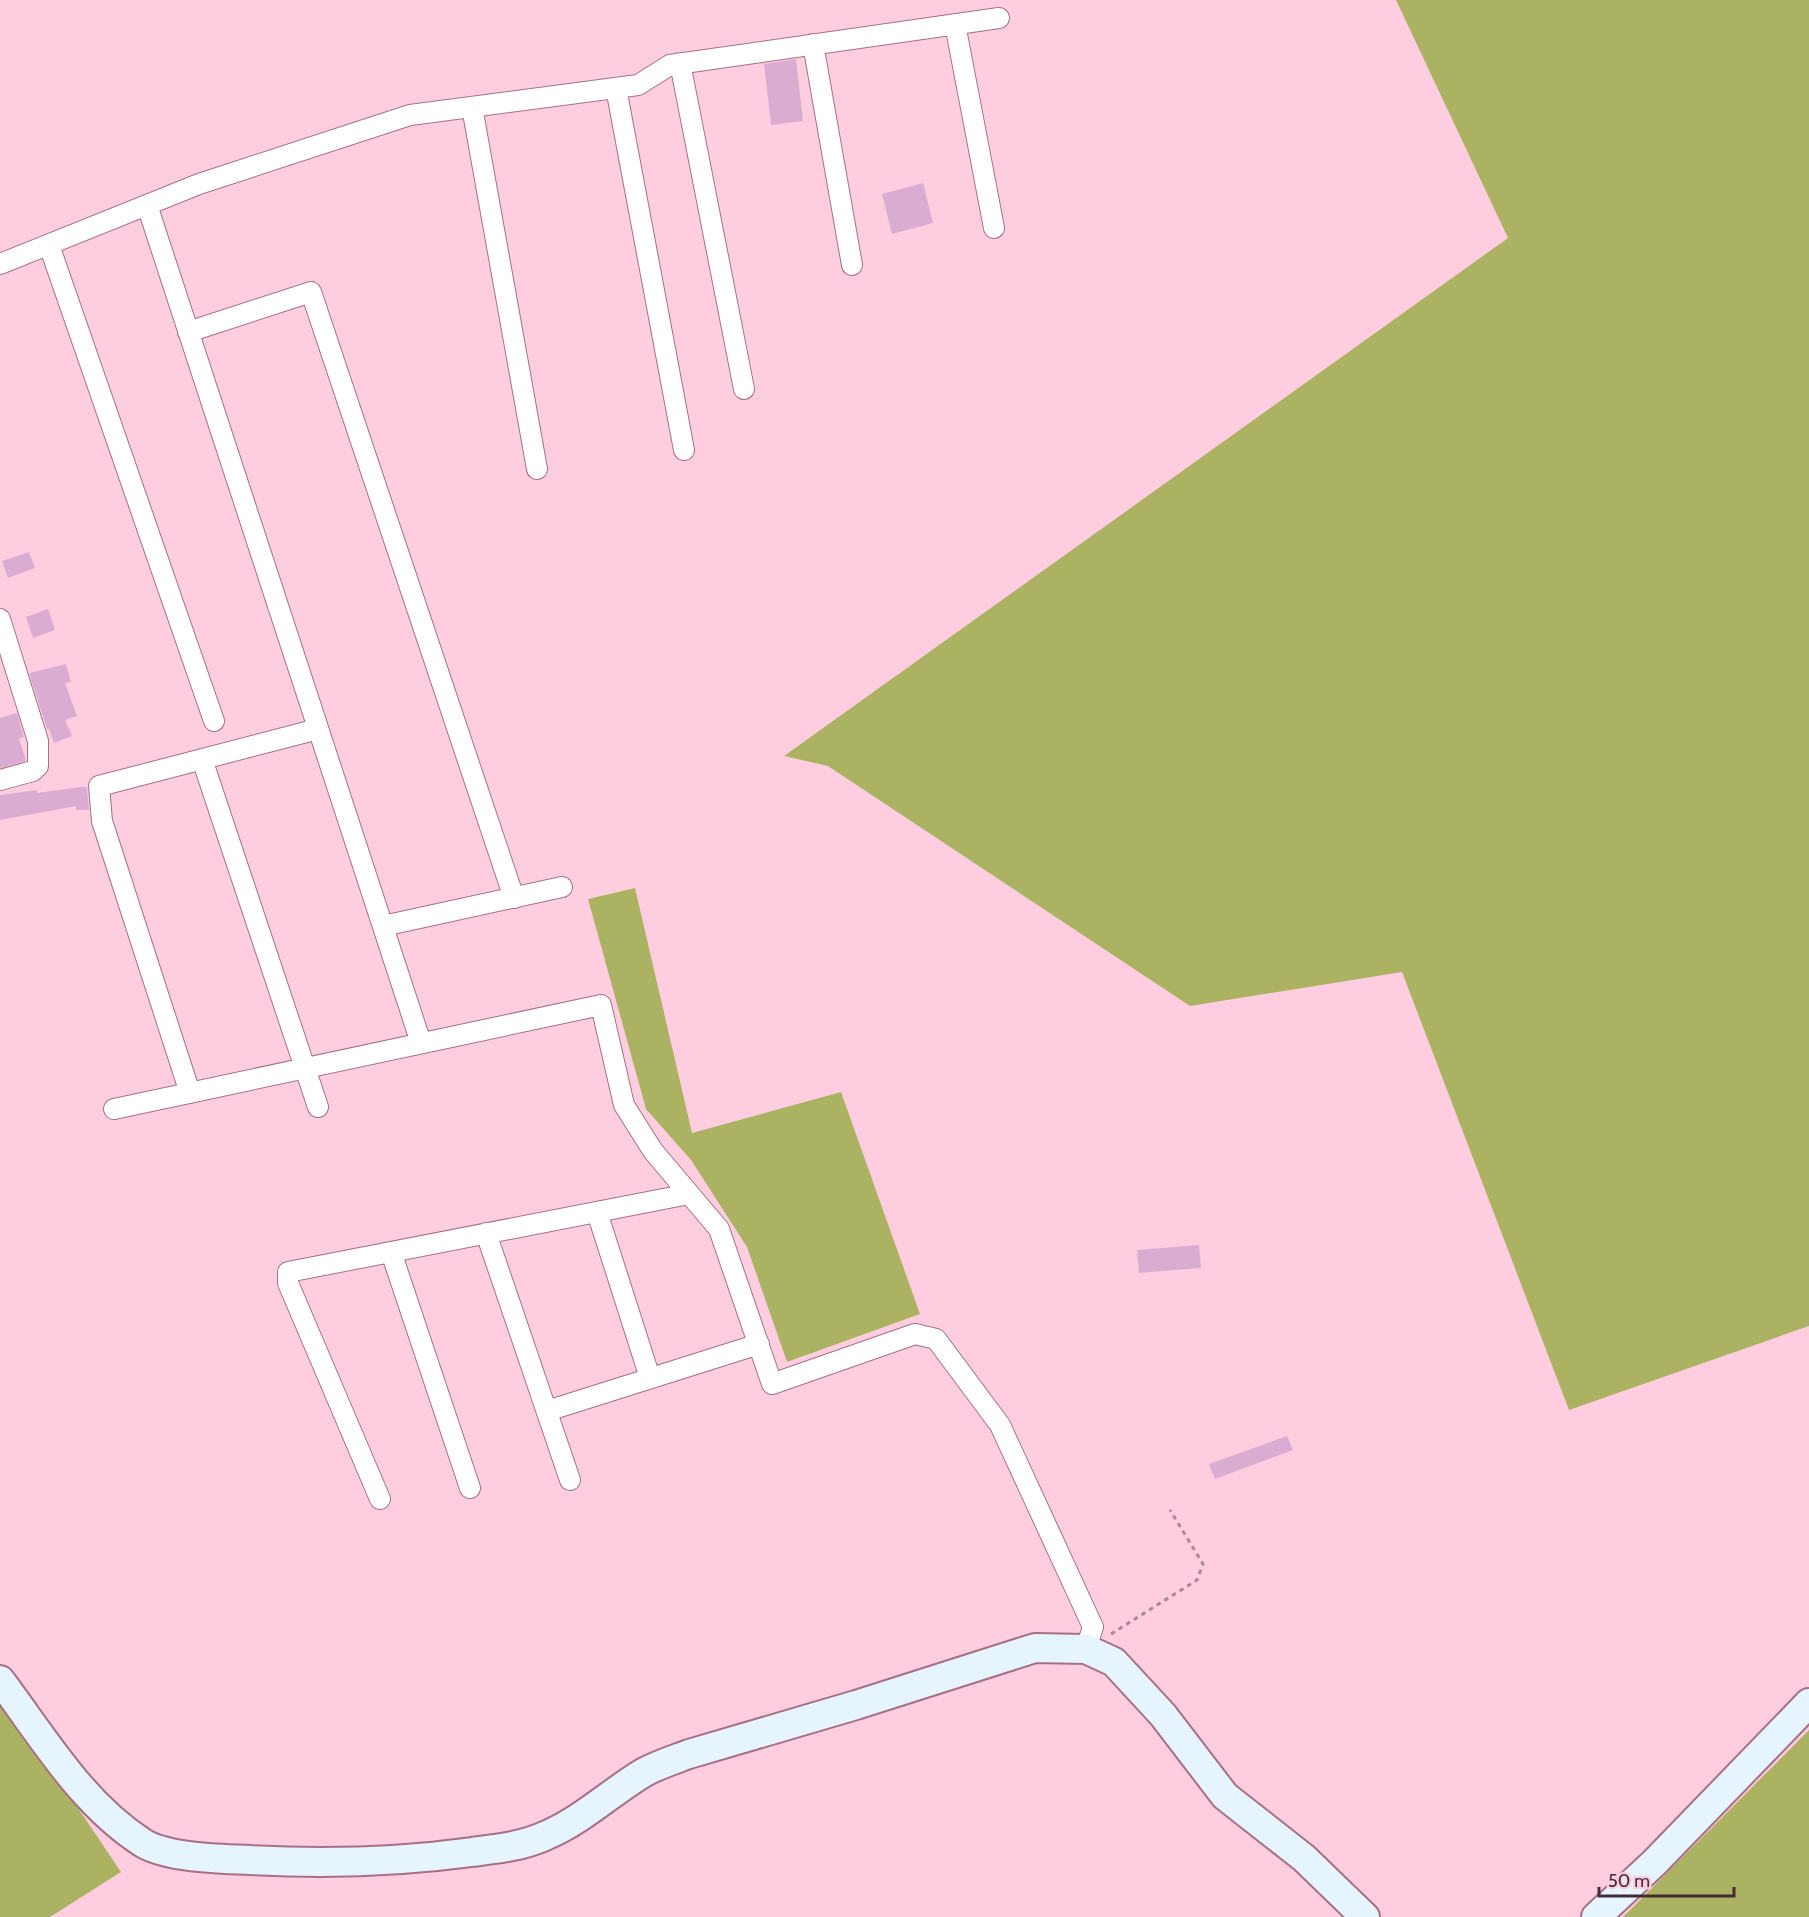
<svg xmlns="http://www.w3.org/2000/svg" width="1809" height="1917" viewBox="0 0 1809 1917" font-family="Cabin,sans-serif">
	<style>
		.green { fill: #abb362 }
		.building { fill: #dbacd1 }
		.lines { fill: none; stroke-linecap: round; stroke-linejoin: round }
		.street-casing { stroke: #a67086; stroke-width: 22 }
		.secondary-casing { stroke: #a67086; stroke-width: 32 }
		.path { stroke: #ad8896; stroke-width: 3; stroke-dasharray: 4.5 4.5; stroke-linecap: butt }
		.street { stroke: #fff; stroke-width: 20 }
		.secondary { stroke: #e6f5fd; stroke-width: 28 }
	</style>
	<rect width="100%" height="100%" fill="#fecee0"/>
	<path class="green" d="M1396,0H1809V1326L1569,1410L1402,972L1190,1006L828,766L784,756L1508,238Z
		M635,888L692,1133L841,1092L920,1314L787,1362L747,1247L691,1160L646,1109L588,899Z
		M0,1692L121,1872L50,1917H0Z
		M1809,1730V1917H1623Z"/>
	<path class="building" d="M796,59L803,121L771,125L764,64Z
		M923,183L933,223L892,234L882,194Z
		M29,552L35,568L8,578L2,561Z
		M48,609L55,630L33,638L26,617Z
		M66,664L71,682L65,683L77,716L65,720L72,736L54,743L49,729H47L29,673Z
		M17,713L24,737L19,738L26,761L0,768V718Z
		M80,787H87L89,810H76V806L0,820V795L37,790V793Z
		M1199,1245L1201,1268L1139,1273L1137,1250Z
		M1287,1436L1293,1450L1215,1479L1209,1464Z"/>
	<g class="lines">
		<g class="street-casing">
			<path id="street" d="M955,24L994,228
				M813,44L852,265
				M680,63L744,389
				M616,88L684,450
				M472,107L537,469
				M147,205L421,1043
				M49,245L214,721
				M0,264L199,184L410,115L638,85L670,65L999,18
				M188,332L311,292L514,898
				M0,619L38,741V766L33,771L0,780
				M202,759L318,1107
				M383,926L562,887
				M190,1093L102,821L99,786L318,729
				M114,1109L601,1005L624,1105L653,1151L719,1229L772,1384L915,1334L936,1339L1000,1425L1093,1627L1086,1649
				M597,1212L650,1378
				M486,1233L570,1480
				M391,1252L470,1488
				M547,1411L759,1344
				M380,1499L288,1283V1272L689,1194"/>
		</g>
		<g class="secondary-casing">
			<path id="secondary" d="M0,1680C43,1737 81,1803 143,1843C168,1858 221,1859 250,1860C324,1864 399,1862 472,1852C497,1849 524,1846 547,1835C582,1820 610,1793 643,1773C657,1765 673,1760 689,1754L856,1705L1035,1648L1086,1649L1114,1662L1163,1715L1225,1796L1304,1858L1365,1917
				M1596,1917L1655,1862L1809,1703"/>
		</g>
		<path class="path" d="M1111,1634L1197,1580L1203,1564L1170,1510"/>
		<use href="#street" class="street"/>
		<use href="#secondary" class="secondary"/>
	</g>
	<path d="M1599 1887v9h135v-9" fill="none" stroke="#432c35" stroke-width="3"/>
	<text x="1608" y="1887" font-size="18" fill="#432c35" stroke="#fecee0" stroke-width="4.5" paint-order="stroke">50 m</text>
</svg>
